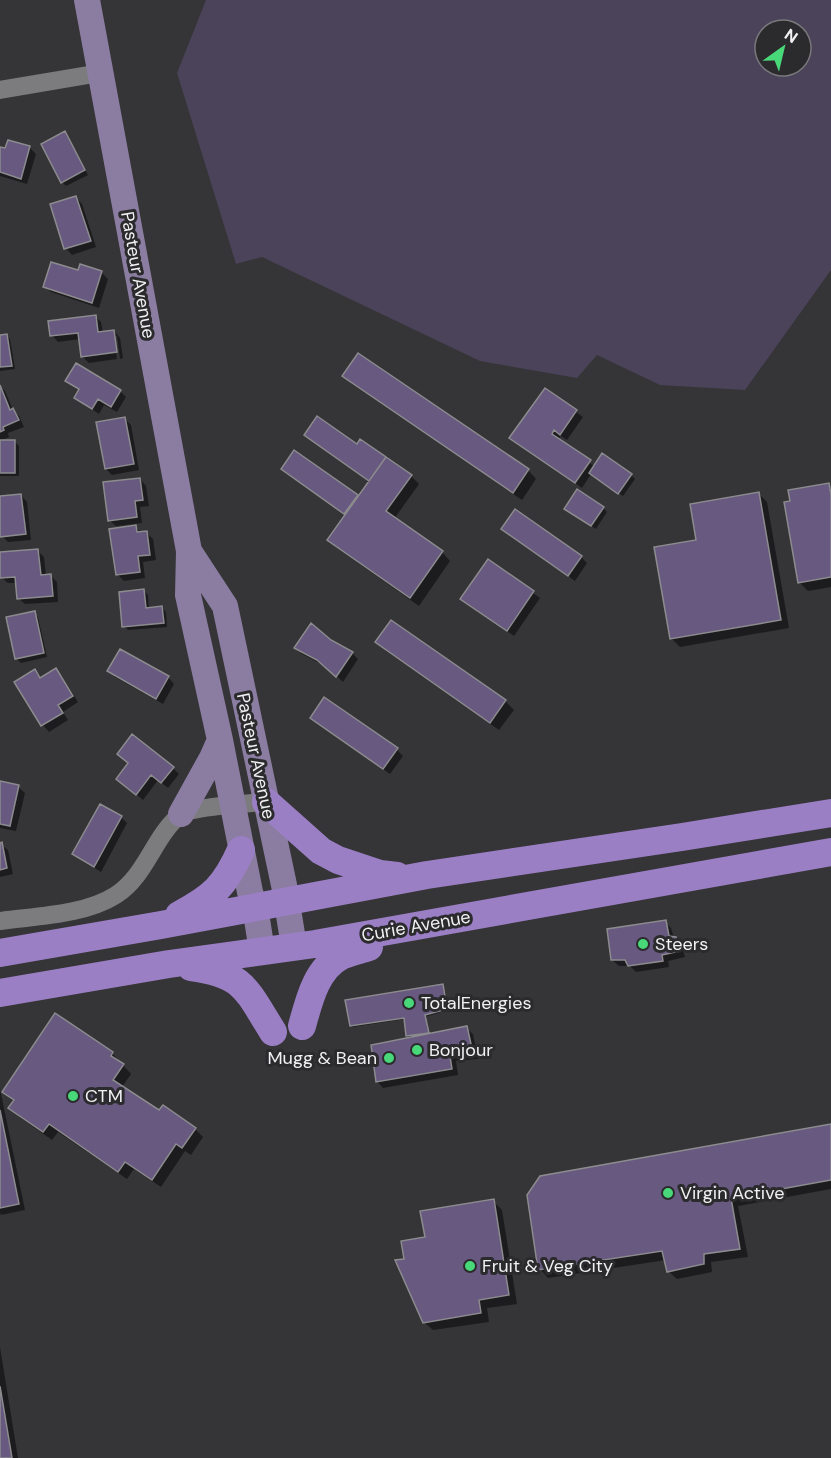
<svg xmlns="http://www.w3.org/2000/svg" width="831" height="1458" viewBox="0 0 831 1458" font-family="'DM Sans',sans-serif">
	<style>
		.green { fill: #4b4359; fill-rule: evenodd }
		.shadow { fill: #0007 }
		.building { fill: #67597f; stroke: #8c8b8e; stroke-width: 1.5 }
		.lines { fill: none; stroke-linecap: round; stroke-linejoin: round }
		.street { stroke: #7c7b7e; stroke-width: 18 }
		.secondary { stroke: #8b7da1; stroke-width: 26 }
		.primary { stroke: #9b7fc4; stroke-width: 28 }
		.poi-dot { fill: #48d779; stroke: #2b2a2d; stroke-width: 2 }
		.labels { text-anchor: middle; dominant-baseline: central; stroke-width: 6; stroke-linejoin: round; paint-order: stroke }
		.street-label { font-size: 18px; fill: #f1f0f2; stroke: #2b2a2d }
		.poi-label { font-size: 18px; fill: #f1f0f2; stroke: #2b2a2d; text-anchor: start }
	</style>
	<rect width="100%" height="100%" fill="#353437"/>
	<path class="green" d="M206,0H831V270L745,390L660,385L597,355L577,378L480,361L262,257L236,264L177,73ZM765,30H801V66H765Z"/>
	<path class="shadow" d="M65,133L88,175L66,186L62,182Z
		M9,142L30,148L36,154L27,184L0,176V148L6,150Z
		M76,197L82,204L96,247L72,255L66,248Z
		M81,266L102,273L108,279L99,308L51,292L44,286L78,272Z
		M95,316L101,322L103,333L114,331L120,338L123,358L120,359L117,336H114L117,359L89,363L82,356L80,339L58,342L52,335Z
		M6,335L10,339L15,369L0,371V336Z
		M344,376L528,470L536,479L522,500L352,384Z
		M67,380L120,391L126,397L117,412L104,405L99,414L76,398L80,391Z
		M0,386L5,391L13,410L19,416L24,427L8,433L9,437L0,441Z
		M545,390L583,417L567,440L561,436L558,440L595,467L631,475L635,479L623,496L591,474L582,488L511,437Z
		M125,419L131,425L139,470L112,475L106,469Z
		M306,435L358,446L411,476L419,484L394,519L442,552L450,561L419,606L337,548L329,540L346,515L282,468L358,498L370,482Z
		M0,442H15L19,446V476H0Z
		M140,479L146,486L149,506L140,507L142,523L116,526L109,520Z
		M828,485L831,488V587L808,591L799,582L791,502Z
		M759,494L767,502L789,628L680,647L671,638L698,541Z
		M21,495L27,502L31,540L8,542L2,536L0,497Z
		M603,508L607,512L596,529L570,512Z
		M135,527L142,533H147L153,539L156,560L143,562L145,578L124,581L118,575Z
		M503,529L581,557L587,563L575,581Z
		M38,551L44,557L46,576H51L57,582L58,602L25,604L18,598L17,583H8L1,577L0,554Z
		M488,561L540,598L514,636L462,599Z
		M144,591L148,595L149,609L162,608L166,612L167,627L128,630L124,626Z
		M34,613L38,617L47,657L21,663L17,659L8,619Z
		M392,622L505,701L514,710L499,730L386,651L377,642Z
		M331,641L352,653L358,659L343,682L325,666L302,654L295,648Z
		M56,670L62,676L78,702L63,712L68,720L49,732L43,725L16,682L34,671L42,679Z
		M109,671L168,677L174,684L163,704L115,677Z
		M311,717L397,750L403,756L390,774Z
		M173,768L179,774L168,788L158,780L143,800L118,779Z
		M0,783L18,787L25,793L16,831L0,828Z
		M121,817L127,823L101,872L81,860L74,854Z
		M0,844L8,850L13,874L0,877Z
		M665,922L671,928L674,938L681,944L685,957L668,961L669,967L636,972L630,966H619L612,960Z
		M443,985L448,1010L425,1017L430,1035L466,1028L473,1034L478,1059L456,1061L458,1075L383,1088L377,1081L411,1039L408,1036L405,1019L353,1027L351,1025Z
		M112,1053L131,1074L122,1087L159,1113L195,1129L203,1137L191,1155L185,1151L161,1187L134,1169L127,1179L58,1132L52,1140L18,1116L10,1108L14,1101L4,1092Z
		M0,1089L25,1210L1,1215L0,1213Z
		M831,1126V1189L738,1206L748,1257L711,1262L712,1272L677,1279L668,1271L666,1260L548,1278L540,1269Z
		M493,1201L502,1210L517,1304L487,1308L489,1322L433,1330L424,1322L426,1238Z
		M0,1347L18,1458H0Z"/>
	<path class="building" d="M65,131L85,170L61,183L41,144Z
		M8,140L30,146L21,179L0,172V147L5,148Z
		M76,196L91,241L64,249L50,204Z
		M51,262L78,270L80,264L102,271L92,303L43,287Z
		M96,315L98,332L114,330L117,352L81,357L78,333L50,336L48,321Z
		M7,334L12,366L0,367V335Z
		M358,353L529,469L513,493L342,376Z
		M76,363L121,390L111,407L98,399L92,409L74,398L79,389L65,381Z
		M0,385L10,410L13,408L19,420L3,427L4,430L0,432Z
		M545,388L577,410L560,435L554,430L552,434L591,460L575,483L509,438Z
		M317,416L357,444L360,439L386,457L369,481L304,435Z
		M125,417L134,464L105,469L96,422Z
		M0,440H15V473H0Z
		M294,450L358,495L344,514L281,469Z
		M602,453L632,474L618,494L589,473Z
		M386,457L412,475L386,511L443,551L410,598L327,540Z
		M140,478L143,500L135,501L137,517L108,521L103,482Z
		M829,483L831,494V577L798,583L784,502L790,501L788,490Z
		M577,489L604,507L591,526L564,509Z
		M759,492L781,620L670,639L654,547L696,540L690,504Z
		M21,494L26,534L0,537V496Z
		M515,509L582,556L568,576L501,529Z
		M136,525L137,532L147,531L150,555L138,556L140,572L116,575L109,529Z
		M38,549L41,575L51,574L53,596L17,599L15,577L0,578V552Z
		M488,559L534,591L507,631L460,599Z
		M144,589L146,608L162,606L164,623L122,627L119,592Z
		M35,611L44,653L15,659L6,617Z
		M391,620L506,700L490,723L375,642Z
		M311,623L331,640L353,652L336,677L317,660L294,648Z
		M120,649L169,676L156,699L107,671Z
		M56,668L73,696L58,705L63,713L41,726L14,682L35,669L40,678Z
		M324,697L398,748L383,769L310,718Z
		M132,734L174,767L161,783L151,775L136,795L116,779L128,763L117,754Z
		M0,781L19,785L10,826L0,824Z
		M100,804L122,816L94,867L72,854Z
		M2,842L7,868L0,870V843Z
		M666,920L669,936L676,937L680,951L662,955L663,961L628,966L625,960H611L607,929Z
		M443,984L447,1009L425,1015L429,1033L406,1036L404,1018L350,1026L345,1000Z
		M55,1013L113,1052L111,1056L124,1064L113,1080L159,1110L163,1105L196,1128L182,1148L176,1144L152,1180L125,1162L118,1172L49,1124L43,1132L8,1108L14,1100L2,1092Z
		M467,1026L473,1053L450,1056L452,1069L376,1082L371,1045Z
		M0,1110L19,1204L0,1208Z
		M831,1124V1180L731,1198L740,1249L704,1254V1264L667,1272L662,1251L538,1270L527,1195L540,1176Z
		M494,1199L509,1295L479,1300L481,1313L423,1323L395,1260L404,1259L401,1241L425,1237L420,1211Z
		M0,1386L12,1458H0Z"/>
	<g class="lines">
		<path class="street" d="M0,90L100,73
			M0,921C36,916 85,915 116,895C146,876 154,836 180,815C190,807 250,803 266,802"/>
		<path class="secondary" d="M87,0L189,551L188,595L220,740L250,892L255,907L262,951
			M189,551L225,606L284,885L294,946
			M181,814L212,758L220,740"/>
		<path class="primary" d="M266,802L321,851L338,860L380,874L397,876
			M179,915C213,897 225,886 241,850
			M0,953L161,925L427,875L682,837L831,813
			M191,967C244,974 246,989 273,1032
			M0,993L169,964L315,944L831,852
			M302,1026C309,1001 316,969 341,956C350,952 360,950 369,947"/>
	</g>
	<g class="poi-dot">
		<circle cx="643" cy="944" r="6"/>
		<circle cx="409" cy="1003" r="6"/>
		<circle cx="417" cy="1050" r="6"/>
		<circle cx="389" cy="1058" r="6"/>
		<circle cx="73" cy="1096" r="6"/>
		<circle cx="668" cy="1193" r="6"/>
		<circle cx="470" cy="1266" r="6"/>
	</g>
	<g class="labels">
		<g class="street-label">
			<text transform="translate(138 275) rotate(80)">Pasteur Avenue</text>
			<text transform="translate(256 756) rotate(78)">Pasteur Avenue</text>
			<text transform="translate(416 926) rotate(-10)">Curie Avenue</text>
		</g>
		<g class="poi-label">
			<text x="655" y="944">Steers</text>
			<text x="421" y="1003">TotalEnergies</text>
			<text x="429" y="1050">Bonjour</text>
			<text x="377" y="1058" text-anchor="end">Mugg &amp; Bean</text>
			<text x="85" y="1096">CTM</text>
			<text x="680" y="1193">Virgin Active</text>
			<text x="482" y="1266">Fruit &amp; Veg City</text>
		</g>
	</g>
	<g transform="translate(783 48) rotate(34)"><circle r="28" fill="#2b2a2d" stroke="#7a797c" stroke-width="1.5"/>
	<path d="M0-4.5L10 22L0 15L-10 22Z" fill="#48d779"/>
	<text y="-9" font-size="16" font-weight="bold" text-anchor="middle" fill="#f1f0f2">N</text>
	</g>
</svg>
